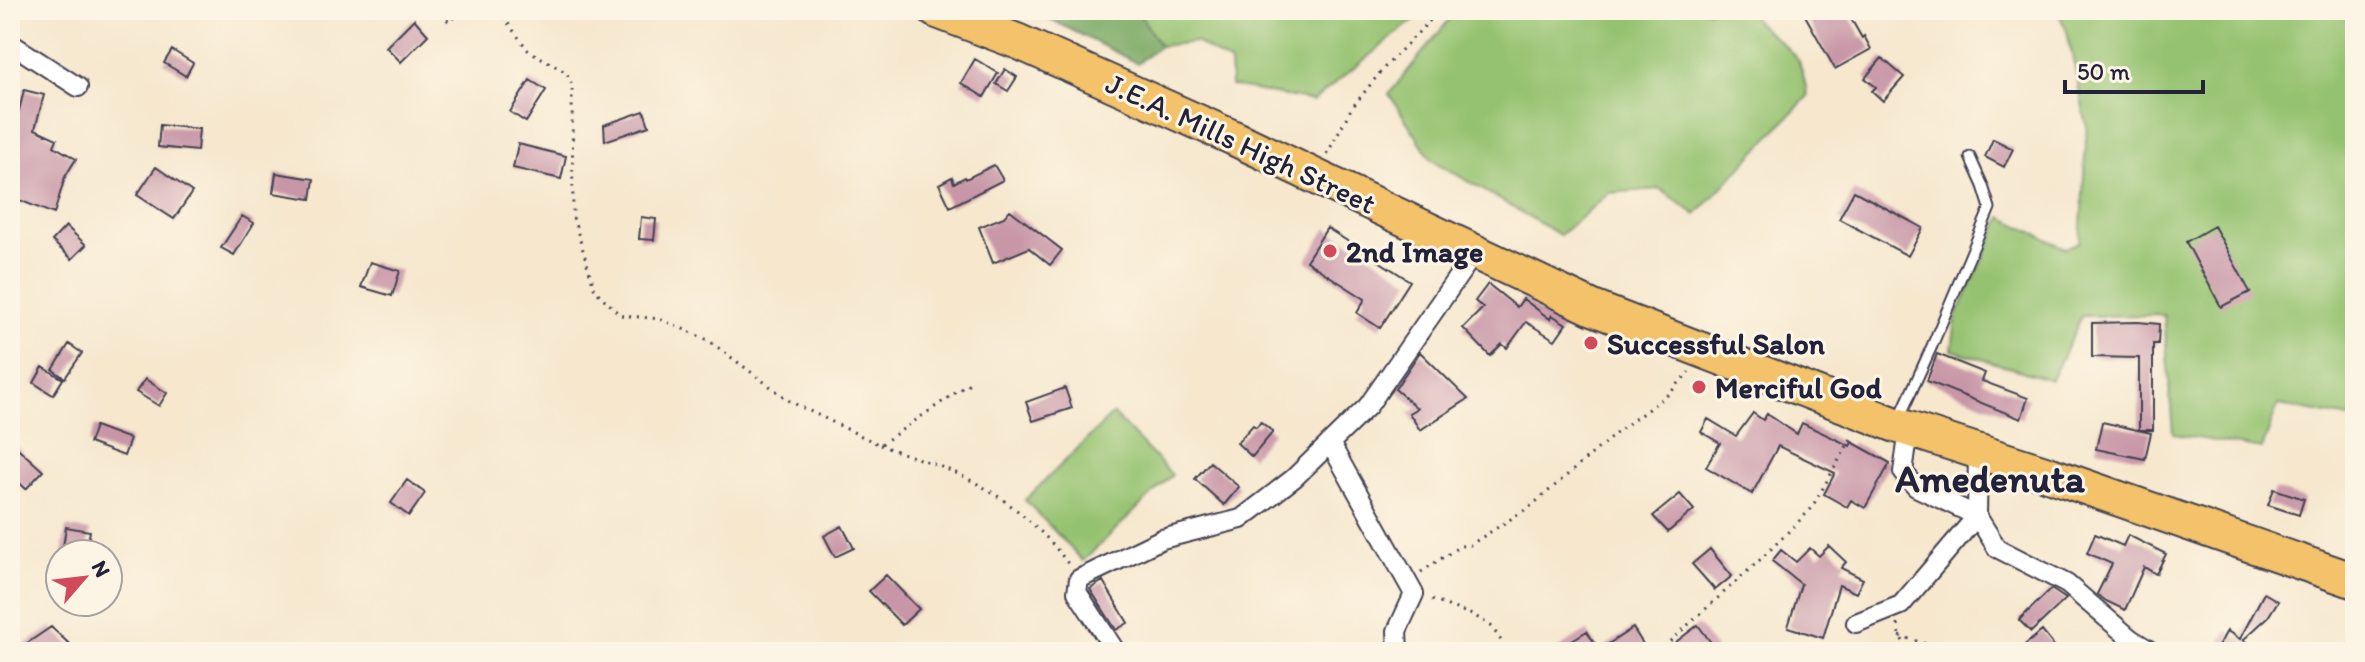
<svg xmlns="http://www.w3.org/2000/svg" width="2365" height="662" viewBox="0 0 2365 662" font-family="Itim,sans-serif">
	<style>
		.green { fill: #95c270; stroke: #5c7256; stroke-width: 2 }
		.forest { fill: #78a862; stroke: #4d654e; stroke-width: 2 }
		.building { fill: #c896a7 }
		.lines { fill: none; stroke-linecap: round; stroke-linejoin: round }
		.lane-casing { stroke: #424051; stroke-width: 13 }
		.street-casing { stroke: #424051; stroke-width: 22 }
		.highway-casing { stroke: #424051; stroke-width: 38 }
		.path { stroke: #424051; stroke-width: 3; stroke-dasharray: 2 6; stroke-linecap: butt }
		.lane { stroke: #fff; stroke-width: 9 }
		.street { stroke: #fff; stroke-width: 18 }
		.highway { stroke: #f3c26a; stroke-width: 34 }
		.poi-dot { fill: #d1495b; stroke: #fcf5e5; stroke-width: 3 }
		.labels { text-anchor: middle; dominant-baseline: central; stroke-width: 6; stroke-linejoin: round; paint-order: stroke }
		.street-label { font-size: 30px; fill: #22223b; stroke: #fcf5e5 }
		.poi-label { font-size: 30px; font-weight: bold; fill: #22223b; stroke: #fcf5e5; text-anchor: start }
		.district-label { font-size: 38px; font-weight: bold; fill: #22223b; stroke: #fcf5e5 }
	</style>
	<rect width="100%" height="100%" fill="#fcf5e5"/>
	<filter id="ink" filterUnits="userSpaceOnUse"><feTurbulence type="fractalNoise" baseFrequency=".0125" numOctaves="2"/><feDisplacementMap in="SourceGraphic" scale="16" xChannelSelector="R" yChannelSelector="G"/><feConvolveMatrix kernelMatrix="1 2 1 2 8 2 1 2 1" color-interpolation-filters="sRGB"/></filter>
	<filter id="wash" filterUnits="userSpaceOnUse"><feTurbulence type="fractalNoise" baseFrequency=".006" numOctaves="4" result="noise"/><feDisplacementMap in="SourceGraphic" scale="32" xChannelSelector="R" yChannelSelector="G"/><feGaussianBlur stdDeviation="1.8" result="paint"/><feColorMatrix in="noise" values="0 0 0 0 0 0 0 0 0 0 0 0 0 0 0 0 0 1.4 0 .05"/><feComposite in="paint" operator="in"/></filter>
	<g filter="url(#wash)">
		<rect width="100%" height="100%" fill="#f6e7cd"/>
		<path class="green" d="M1137,10H1426L1313,101L1231,86L1230,63L1196,42L1160,46Z
			M1457,10H1748C1760,31 1783,40 1797,59C1803,69 1805,85 1808,96L1696,215L1660,189L1609,193L1560,235L1432,160L1389,94Z
			M2057,10H2355V419L2278,405L2262,449L2173,434L2164,315L2082,316L2051,380L1952,350L1956,318L2002,217L2065,248L2080,242L2087,127L2067,31Z
			M1113,414L1172,475L1083,561L1025,500Z"/>
		<path class="forest" d="M1032,10H1137L1160,46L1137,63Z"/>
		<g id="blocks">
			<path class="building" d="M1802,10H1846L1862,38L1864,36L1871,49L1835,69Z
				M414,19L428,35L401,62L386,47Z
				M172,50L193,63L186,76L164,63Z
				M1882,58L1904,77L1883,101L1872,91L1876,87L1865,78Z
				M975,59L998,73L984,97L961,83Z
				M1005,69L1017,77L1008,91L996,84Z
				M530,80L546,90L526,122L510,112Z
				M24,90L44,95L35,129L57,139L54,146L76,159L65,177L54,214L14,198L20,182L13,179L21,158L10,153V149Z
				M644,111L649,126L605,141L604,125Z
				M160,125L199,129L197,151L158,147Z
				M1993,139L2013,149L2004,167L1985,157Z
				M518,144L566,156L561,179L513,168Z
				M994,165L1003,180L950,207L939,184L952,177L954,183L965,177L966,179Z
				M156,167L192,192L174,219L137,195Z
				M276,173L314,179L311,199L273,193Z
				M1854,191L1923,228L1908,256L1839,219Z
				M1010,210L1062,250L1050,265L1029,248L993,263L979,227L1004,217Z
				M242,216L254,223L234,255L221,248Z
				M641,217L656,219L654,240L639,239Z
				M66,226L86,245L72,259L52,241Z
				M2214,226L2250,292L2221,307L2186,242Z
				M1327,228L1410,281L1380,328L1357,313L1365,299L1306,261Z
				M370,262L400,271L392,296L361,287Z
				M1488,284L1517,307L1523,299L1550,319L1552,315L1566,324L1555,340L1526,322L1507,348L1502,344L1490,356L1463,328L1483,308L1475,301Z
				M2138,322L2159,324L2158,344H2153V430H2139V358L2092,357V323Z
				M69,344L82,353L65,378L53,370Z
				M1420,352L1468,399L1420,430L1409,413L1417,408L1395,389Z
				M1937,354L1985,373L1982,381L2028,398L2021,419L1927,381Z
				M43,367L63,379L53,395L34,383Z
				M145,379L167,393L159,406L136,392Z
				M1065,388L1072,408L1033,421L1026,402Z
				M1753,413L1763,420L1767,414L1797,434L1802,423L1850,446L1852,442L1890,463L1865,508L1851,500L1847,507L1824,494L1835,473L1778,446L1752,494L1706,467L1720,443L1701,432L1708,419L1736,436Z
				M1261,422L1273,432L1252,457L1237,443L1253,425L1256,427Z
				M2102,422L2151,433L2145,459L2096,449Z
				M95,426L130,439L124,456L89,443Z
				M10,441L43,471L26,489L10,474Z
				M1210,462L1239,487L1224,505L1195,479Z
				M407,480L425,493L409,516L391,503Z
				M2274,489L2304,499L2299,515L2268,505Z
				M1680,494L1694,510L1668,532L1653,516Z
				M842,526L854,548L835,557L824,536Z
				M66,527L90,531L86,554H62Z
				M2095,534L2123,546L2128,535L2166,554L2156,574L2144,567L2125,610L2106,601L2097,594L2112,564L2087,553Z
				M1829,546L1846,562L1841,568L1863,579L1856,593L1839,585L1823,638L1788,627L1801,584L1772,561L1781,550L1796,562L1810,548L1819,556Z
				M1710,549L1732,576L1715,590L1692,564Z
				M886,575L919,609L902,625L869,591Z
				M1103,581L1128,623L1116,630L1090,589Z
				M2051,589L2066,599L2031,632L2019,620Z
				M2264,593L2278,601L2268,617L2243,640L2263,652H2215L2227,631L2240,639Z
				M1698,625L1718,652H1663Z
				M51,627L78,652H14Z
				M1633,628L1648,652H1552L1587,631L1599,650Z
				M2042,631L2059,652H2016Z"/>
		</g>
	</g>
	<g filter="url(#ink)">
		<use href="#blocks" fill-opacity="0" stroke="#424051" stroke-width="2"/>
		<g class="lines">
			<g class="lane-casing">
				<path id="lane" d="M1899,419L1932,346L1990,208L1983,186L1970,157"/>
			</g>
			<g class="street-casing">
				<path id="street" d="M10,43L78,87
					M1330,443L1414,594L1397,631L1398,652
					M1978,453L1977,516L1997,548L2067,584L2131,639L2152,652
					M1856,623L1901,605L1977,516L1916,487L1903,472L1909,430
					M1116,652L1077,592L1079,579L1162,539L1241,519L1294,478L1368,406L1475,252"/>
			</g>
			<g class="highway-casing">
				<path id="highway" d="M935,10L1019,42L1234,138L1593,308L1896,425L2051,475L2355,581"/>
			</g>
			<path class="path" d="M434,10L450,22L462,10
				M502,10L501,14L528,50L567,73L572,85L573,217L595,290L620,315L660,319L708,340L791,402L880,445L971,382
				M1327,154L1351,109L1383,69L1440,10
				M880,445C908,456 939,464 966,478C1006,497 1043,529 1069,565
				M1421,572L1460,546L1470,545L1531,506L1620,430L1670,393L1689,372
				M1432,600L1475,616L1491,626L1509,652
				M1898,624L1900,636L1909,652
				M1900,636L1936,647L1989,646L1993,652
				M1521,652L1536,645L1542,652
				M1658,652L1762,558L1811,509L1852,437
				M2098,652L2109,641"/>
			<use href="#lane" class="lane"/>
			<use href="#street" class="street"/>
			<use href="#highway" class="highway"/>
		</g>
	</g>
	<g class="poi-dot">
		<circle cx="1330" cy="251" r="8"/>
		<circle cx="1591" cy="343" r="8"/>
		<circle cx="1699" cy="387" r="8"/>
	</g>
	<g class="labels">
		<g class="street-label">
			<text transform="translate(1241 143) rotate(25)">J.E.A. Mills High Street</text>
		</g>
		<g class="poi-label">
			<text x="1346" y="251">2nd Image</text>
			<text x="1607" y="343">Successful Salon</text>
			<text x="1715" y="387">Merciful God</text>
		</g>
		<g class="district-label">
			<text x="1990" y="479">Amedenuta</text>
		</g>
	</g>
	<rect width="2365" height="662" fill="none" stroke="#fcf5e5" stroke-width="40"/>
	<g transform="translate(84 578) rotate(62)"><circle r="38" fill="#fcf5e5" stroke="#a5a1a1" stroke-width="2"/>
	<path d="M0-6L14 30L0 20L-14 30Z" fill="#d1495b"/>
	<text y="-12" font-size="22" font-weight="bold" text-anchor="middle" fill="#22223b">N</text>
	</g>
	<path d="M2065 80v12h138v-12" fill="none" stroke="#22223b" stroke-width="4"/>
	<text x="2077" y="80" font-size="24" fill="#22223b" stroke="#fcf5e5" stroke-width="6" paint-order="stroke">50 m</text>
</svg>
